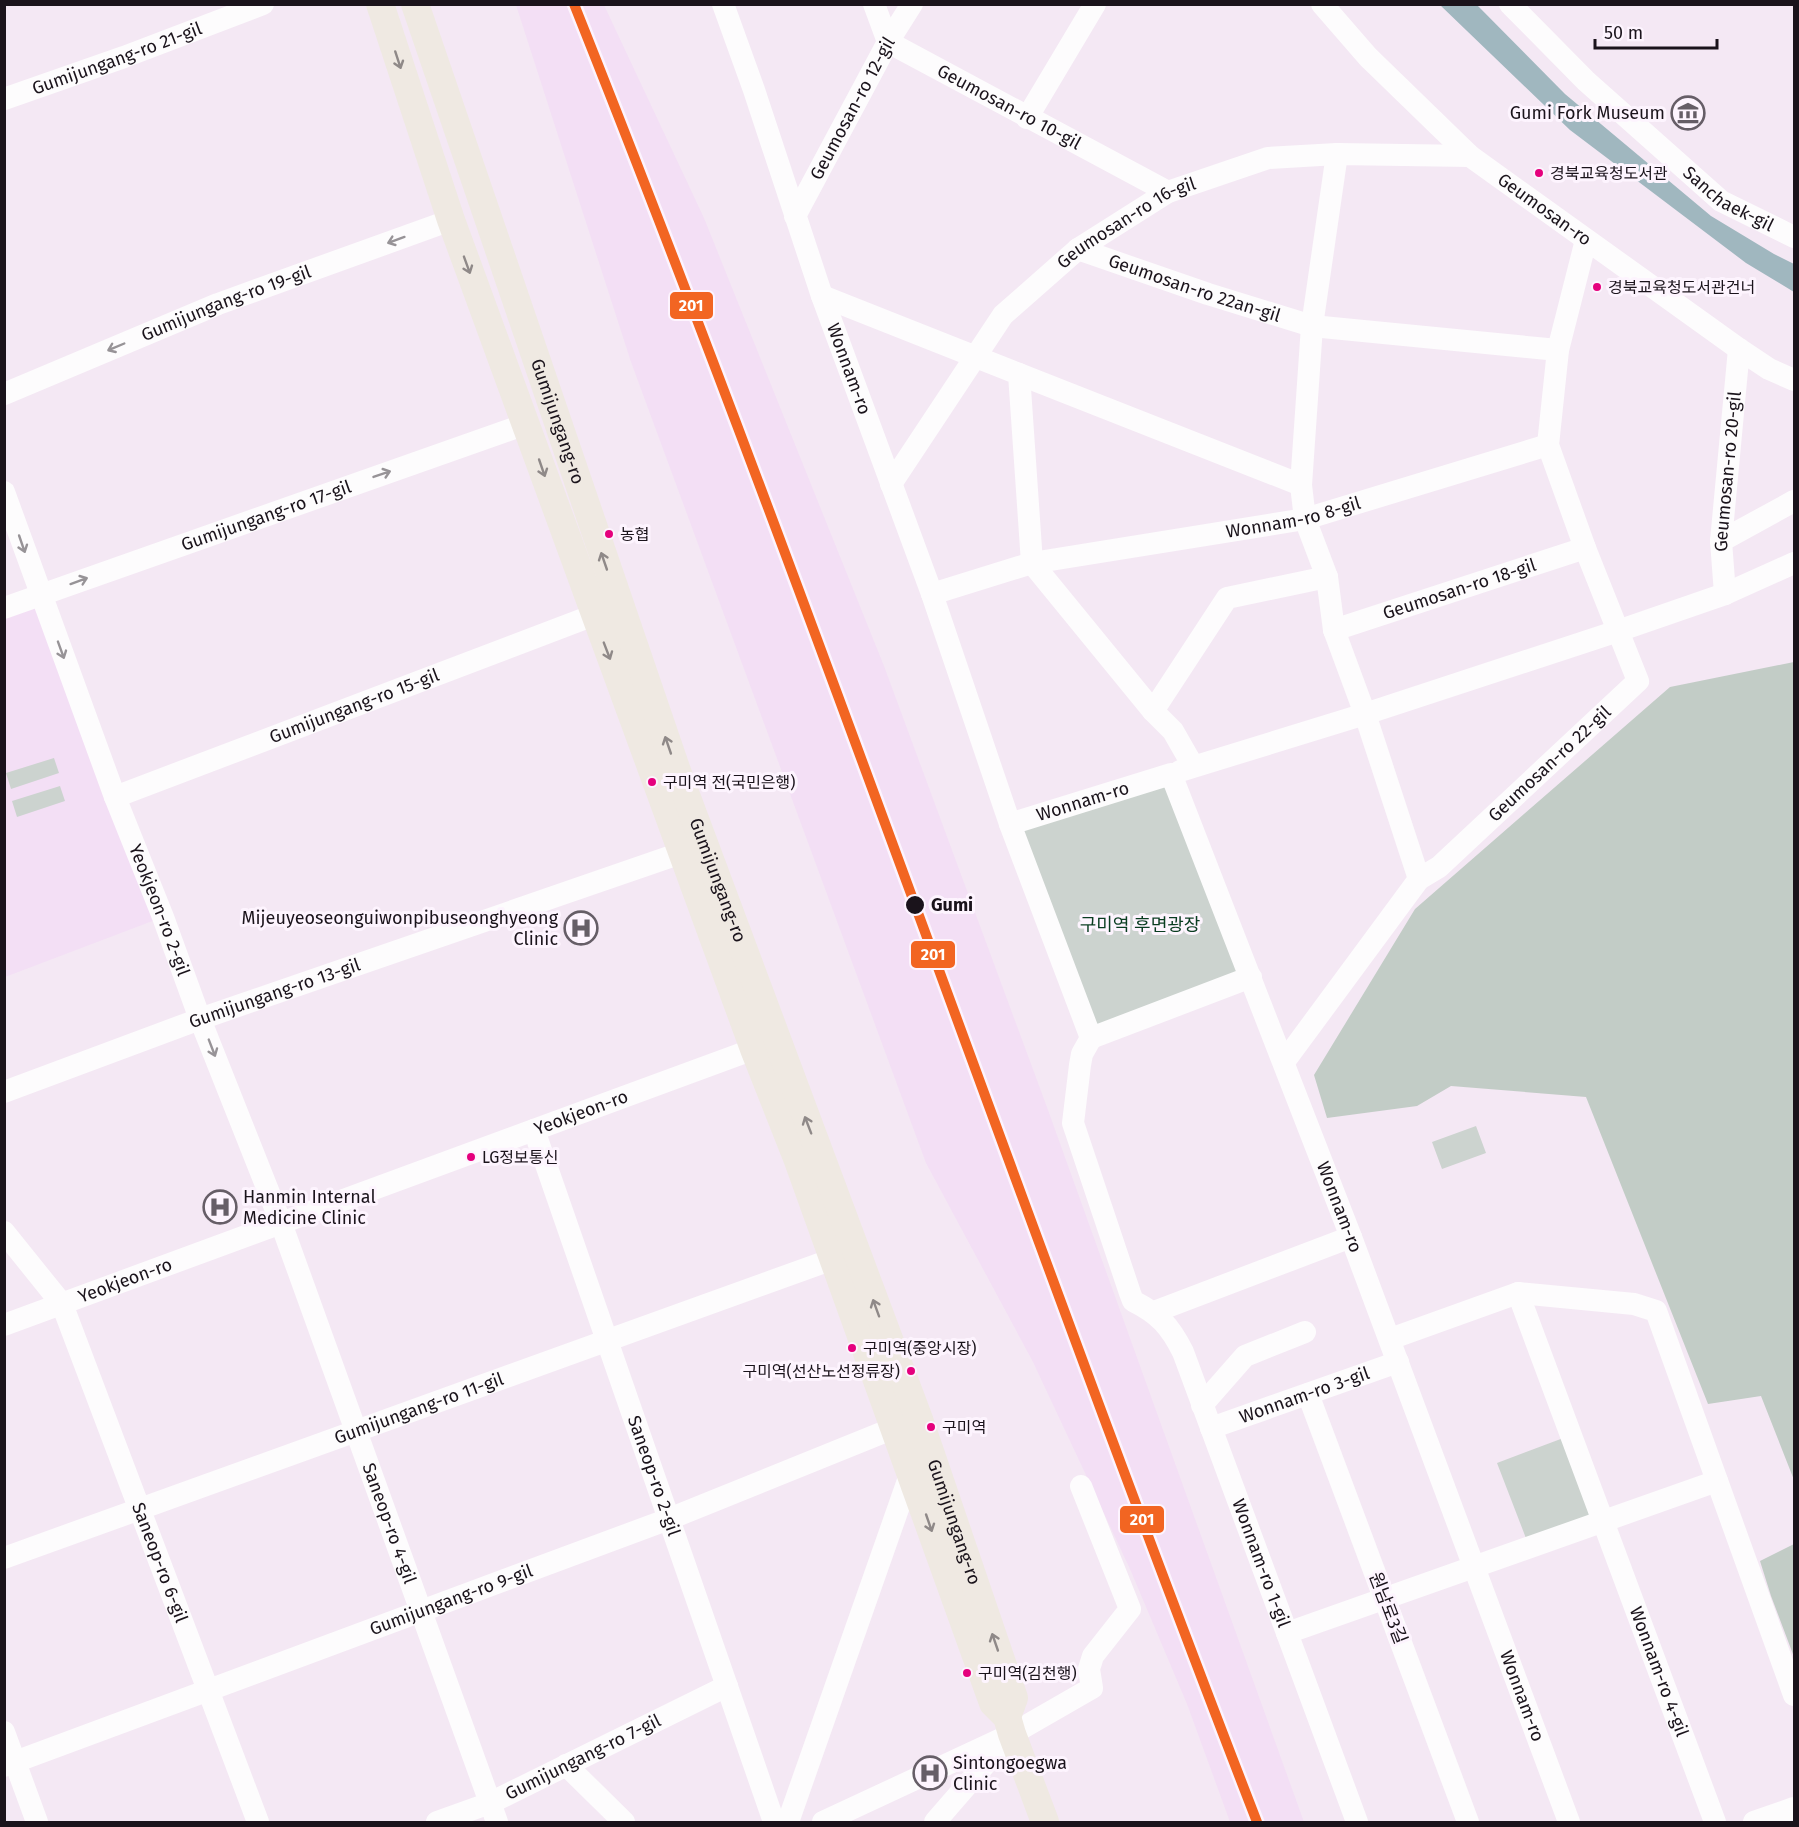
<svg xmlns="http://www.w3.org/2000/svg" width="1799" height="1827" viewBox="0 0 1799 1827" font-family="'Fira Sans','Noto Sans KR',sans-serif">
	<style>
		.built { fill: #f3dff5 }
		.green { fill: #ccd3cf }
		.forest { fill: #c2ccc6 }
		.water { fill: #a0b7bf }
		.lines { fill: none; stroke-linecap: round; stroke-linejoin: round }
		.minor { stroke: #fdfcfd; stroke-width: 22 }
		.major { stroke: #efe9e2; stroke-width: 28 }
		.rail-1-casing { stroke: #fdf4fe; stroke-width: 15 }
		.rail-1 { stroke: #f26522; stroke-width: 10 }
		.oneway { stroke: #8f8988 }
		.oneway2 { stroke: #979397 }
		.bus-dot { fill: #e5007d; stroke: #fdf4fe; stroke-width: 2 }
		.stop-dot { fill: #1a131b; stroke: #fdf4fe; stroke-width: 2 }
		.labels { text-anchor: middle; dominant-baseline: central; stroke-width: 6; stroke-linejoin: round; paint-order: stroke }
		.bus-label { font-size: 16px; fill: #1a131b; stroke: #fdf4fe; text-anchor: start }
		.street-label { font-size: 18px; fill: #1a131b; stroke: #fdf4fe }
		.poi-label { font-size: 18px; fill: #1a131b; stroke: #fdf4fe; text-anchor: end }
		.stop-label { font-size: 18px; font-weight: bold; fill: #1a131b; stroke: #fdf4fe; text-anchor: start }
		.park-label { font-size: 18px; fill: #093c20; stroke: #fdf4fe }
		.line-badge { stroke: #fdf4fe; stroke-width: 2 }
		.badge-label { font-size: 16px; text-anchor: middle; font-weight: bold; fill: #fff }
	</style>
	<rect width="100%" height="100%" fill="#f4e8f4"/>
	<path class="built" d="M516,5H604L704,218L884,666L1048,1110L1304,1822H1230L1187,1704L1130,1569L1033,1362L926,1163L631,362Z
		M40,595L163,917L5,977V608Z"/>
	<path class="green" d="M54,758L59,773L11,789L6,773Z
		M1171,774L1251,977L1091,1038L1010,824Z
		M60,786L65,801L17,817L12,801Z
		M1476,1126L1486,1153L1442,1169L1432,1142Z
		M1566,1437L1594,1514L1529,1546L1497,1463Z"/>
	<path class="forest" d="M1794,662V1480L1761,1396L1708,1404L1586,1097L1451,1086L1417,1106L1327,1118L1314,1075L1415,909L1670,687Z
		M1794,1544V1657L1771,1596L1760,1561Z"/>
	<path class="water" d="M1440,5H1477L1565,94L1711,216L1774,254L1794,264V292L1746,263L1570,130Z"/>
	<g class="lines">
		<g class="minor">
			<path id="s1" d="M723,4L754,90L822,296L932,594L1010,824L1171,774L1351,1237L1569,1822"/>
			<path id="s2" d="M874,4L888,42L1168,192"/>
			<path id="s3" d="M1322,4L1368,57L1470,156L1739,349L1769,369L1794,380"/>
			<path id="s4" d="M1510,4L1586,81L1721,201L1794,237"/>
			<path id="s5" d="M4,99L124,57L263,4"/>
			<path d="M1027,118L1095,4"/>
			<path d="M1337,154L1312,326L1301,485L1305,519L1327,577L1334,630L1365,714L1419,879"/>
			<path id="s6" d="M795,216L888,42L912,4"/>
			<path id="s7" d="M1078,249L1208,294L1312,326L1558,350"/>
			<path d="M822,296L1019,374L1032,563L1153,711L1173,731L1193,766"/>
			<path d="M1019,374L1301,485"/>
			<path id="s8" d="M4,394L218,304L451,220"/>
			<path id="s9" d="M891,484L1003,315L1078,249L1168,192L1268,158L1337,154L1470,156"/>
			<path id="s10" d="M4,492L115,797L163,917L200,1019L281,1223L497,1822"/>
			<path d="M1721,541L1794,501"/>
			<path id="s11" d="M932,594L1032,563L1305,519L1548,445"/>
			<path id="s12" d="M1725,594L1721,541L1739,349"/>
			<path id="s13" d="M4,608L526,424"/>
			<path id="s14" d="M1334,630L1585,548"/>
			<path d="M1153,711L1227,598L1327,577"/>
			<path d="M1180,771L1365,714L1618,631L1725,594L1794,563"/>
			<path id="s15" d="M115,797L594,615"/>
			<path d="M1010,824L1091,1038L1251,977"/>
			<path id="s16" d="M1091,1038L1082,1054L1080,1065L1073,1123L1130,1293L1133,1301C1159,1314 1170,1326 1183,1352L1357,1822"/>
			<path id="s17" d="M1284,1062L1419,879L1439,867L1638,681L1585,548L1548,445L1558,350L1586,240"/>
			<path id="s18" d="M4,1092L200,1019L681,853"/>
			<path id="s19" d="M534,1130L774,1822"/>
			<path id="s20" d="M4,1232L62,1304L258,1822"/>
			<path id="s21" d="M1518,1293L1715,1822"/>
			<path d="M1154,1312L1351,1237"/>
			<path id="s22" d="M4,1325L754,1049"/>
			<path d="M1390,1339L1518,1293L1634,1304L1656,1311L1794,1695"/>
			<path d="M1308,1394L1468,1822"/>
			<path d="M1202,1405L1245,1356L1305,1332"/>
			<path id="s23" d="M1211,1428L1398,1362"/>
			<path id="s24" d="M4,1558L833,1259"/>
			<path d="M1287,1633L1717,1481"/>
			<path d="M4,1732L37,1822"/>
			<path d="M566,1765L624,1822"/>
			<path id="s25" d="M4,1766L669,1519L894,1428"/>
			<path id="s26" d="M437,1822L490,1803L727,1686"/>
			<path d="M788,1822L911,1472"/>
			<path d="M823,1822L1012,1734L1092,1688L1089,1669L1093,1656L1130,1609L1081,1486"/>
			<path d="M935,1822L1007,1739"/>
			<path d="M1754,1822L1794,1808"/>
		</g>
		<g class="major">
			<path d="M380,4L451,220L754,1049L797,1158L993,1703L1007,1717L1012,1734L1045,1822"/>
			<path id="s27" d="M415,4L677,771L920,1422L1014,1698L1007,1717"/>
		</g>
		<g class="rail-1-casing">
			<path id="rail-1" d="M574,4C814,606 1023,1218 1257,1822"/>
		</g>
		<use href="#rail-1" class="rail-1"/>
	</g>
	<defs><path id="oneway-shaft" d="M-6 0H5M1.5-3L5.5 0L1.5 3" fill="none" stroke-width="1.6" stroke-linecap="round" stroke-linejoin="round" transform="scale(1.5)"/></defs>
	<g class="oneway">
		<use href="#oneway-shaft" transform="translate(398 60) rotate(72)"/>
		<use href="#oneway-shaft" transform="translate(467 265) rotate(70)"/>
		<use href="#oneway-shaft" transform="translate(542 468) rotate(71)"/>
		<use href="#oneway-shaft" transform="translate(604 561) rotate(-109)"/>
		<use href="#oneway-shaft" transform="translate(607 651) rotate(69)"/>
		<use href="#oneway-shaft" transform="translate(668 745) rotate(-109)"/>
		<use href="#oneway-shaft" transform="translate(808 1125) rotate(-111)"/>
		<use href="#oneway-shaft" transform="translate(876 1308) rotate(-110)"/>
		<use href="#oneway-shaft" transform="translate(929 1523) rotate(71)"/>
		<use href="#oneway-shaft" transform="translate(995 1642) rotate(-109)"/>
	</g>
	<g class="oneway2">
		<use href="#oneway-shaft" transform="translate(396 240) rotate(160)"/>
		<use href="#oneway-shaft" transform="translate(116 347) rotate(157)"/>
		<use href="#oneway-shaft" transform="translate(382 474) rotate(-19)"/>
		<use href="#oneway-shaft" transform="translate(22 544) rotate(71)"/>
		<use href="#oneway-shaft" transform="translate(79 581) rotate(-20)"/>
		<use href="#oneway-shaft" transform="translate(61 650) rotate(70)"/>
		<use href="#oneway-shaft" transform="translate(212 1048) rotate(69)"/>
	</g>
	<defs>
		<g id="museum-ring" transform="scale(1.725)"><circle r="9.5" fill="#fdf4fe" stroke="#665e67" stroke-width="1.5"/><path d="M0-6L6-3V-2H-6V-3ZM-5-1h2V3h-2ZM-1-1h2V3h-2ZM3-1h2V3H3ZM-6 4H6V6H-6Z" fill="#665e67"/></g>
		<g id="hospital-ring" transform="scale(1.725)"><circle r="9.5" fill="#fdf4fe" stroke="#665e67" stroke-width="1.5"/><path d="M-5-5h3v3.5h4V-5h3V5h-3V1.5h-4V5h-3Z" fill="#665e67"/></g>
	</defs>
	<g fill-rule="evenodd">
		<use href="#museum-ring" x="1688" y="113"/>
		<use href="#hospital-ring" x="581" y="928"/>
		<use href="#hospital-ring" x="220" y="1207"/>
		<use href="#hospital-ring" x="930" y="1773"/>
	</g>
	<g class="bus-dot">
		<circle cx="1539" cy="173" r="5"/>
		<circle cx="1597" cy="287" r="5"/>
		<circle cx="609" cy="534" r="5"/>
		<circle cx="652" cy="782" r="5"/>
		<circle cx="471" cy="1157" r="5"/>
		<circle cx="852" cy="1348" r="5"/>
		<circle cx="911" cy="1371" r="5"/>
		<circle cx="931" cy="1427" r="5"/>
		<circle cx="967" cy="1673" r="5"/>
	</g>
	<circle class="stop-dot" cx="915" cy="905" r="10"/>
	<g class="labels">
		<g class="bus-label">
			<text x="1550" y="173">경북교육청도서관</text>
			<text x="1608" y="287">경북교육청도서관건너</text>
			<text x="620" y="534">농협</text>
			<text x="663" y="782">구미역 전(국민은행)</text>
			<text x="482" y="1157">LG정보통신</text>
			<text x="863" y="1348">구미역(중앙시장)</text>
			<text x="900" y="1371" text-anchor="end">구미역(선산노선정류장)</text>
			<text x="942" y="1427">구미역</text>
			<text x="978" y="1673">구미역(김천행)</text>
		</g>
		<g class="street-label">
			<text stroke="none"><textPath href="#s5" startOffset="120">Gumijungang-ro 21-gil</textPath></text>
			<text stroke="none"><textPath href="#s2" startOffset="178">Geumosan-ro 10-gil</textPath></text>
			<text stroke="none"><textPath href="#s6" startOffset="122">Geumosan-ro 12-gil</textPath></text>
			<text stroke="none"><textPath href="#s4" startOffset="294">Sanchaek-gil</textPath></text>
			<text stroke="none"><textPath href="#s3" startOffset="304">Geumosan-ro</textPath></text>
			<text stroke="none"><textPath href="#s9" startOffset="358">Geumosan-ro 16-gil</textPath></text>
			<text stroke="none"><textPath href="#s7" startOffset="123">Geumosan-ro 22an-gil</textPath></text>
			<text stroke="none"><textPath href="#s8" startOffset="240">Gumijungang-ro 19-gil</textPath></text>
			<text stroke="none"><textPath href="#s1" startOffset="386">Wonnam-ro</textPath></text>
			<text stroke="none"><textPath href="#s27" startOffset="441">Gumijungang-ro</textPath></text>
			<text stroke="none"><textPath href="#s12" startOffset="123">Geumosan-ro 20-gil</textPath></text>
			<text stroke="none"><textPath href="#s13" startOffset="278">Gumijungang-ro 17-gil</textPath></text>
			<text stroke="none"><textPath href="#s11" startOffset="370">Wonnam-ro 8-gil</textPath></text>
			<text stroke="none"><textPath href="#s14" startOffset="132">Geumosan-ro 18-gil</textPath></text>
			<text stroke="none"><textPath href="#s15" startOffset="256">Gumijungang-ro 15-gil</textPath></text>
			<text stroke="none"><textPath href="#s17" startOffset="402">Geumosan-ro 22-gil</textPath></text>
			<text stroke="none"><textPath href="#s1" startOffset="945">Wonnam-ro</textPath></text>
			<text stroke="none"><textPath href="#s27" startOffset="927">Gumijungang-ro</textPath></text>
			<text stroke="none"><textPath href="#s10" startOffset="446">Yeokjeon-ro 2-gil</textPath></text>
			<text stroke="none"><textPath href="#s18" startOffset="288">Gumijungang-ro 13-gil</textPath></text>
			<text stroke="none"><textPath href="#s22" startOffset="615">Yeokjeon-ro</textPath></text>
			<text stroke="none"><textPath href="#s1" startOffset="1502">Wonnam-ro</textPath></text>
			<text stroke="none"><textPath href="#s22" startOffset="129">Yeokjeon-ro</textPath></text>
			<text stroke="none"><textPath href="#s23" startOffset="99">Wonnam-ro 3-gil</textPath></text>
			<text stroke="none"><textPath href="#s24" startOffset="441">Gumijungang-ro 11-gil</textPath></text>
			<text stroke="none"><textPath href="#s19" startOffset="366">Saneop-ro 2-gil</textPath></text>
			<text stroke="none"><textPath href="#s27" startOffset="1611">Gumijungang-ro</textPath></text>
			<text stroke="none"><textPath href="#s10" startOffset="1101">Saneop-ro 4-gil</textPath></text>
			<text stroke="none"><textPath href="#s20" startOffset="369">Saneop-ro 6-gil</textPath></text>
			<text stroke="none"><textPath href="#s16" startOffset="574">Wonnam-ro 1-gil</textPath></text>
			<text stroke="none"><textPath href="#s25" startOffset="477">Gumijungang-ro 9-gil</textPath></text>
			<text transform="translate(1388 1608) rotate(69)">원남로3길</text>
			<text stroke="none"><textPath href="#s21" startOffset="404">Wonnam-ro 4-gil</textPath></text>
			<text stroke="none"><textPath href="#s1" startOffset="2024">Wonnam-ro</textPath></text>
			<text stroke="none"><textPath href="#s26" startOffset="160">Gumijungang-ro 7-gil</textPath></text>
		</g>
		<g class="poi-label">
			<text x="1665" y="113">Gumi Fork Museum</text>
			<text x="558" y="918">Mijeuyeoseonguiwonpibuseonghyeong<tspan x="558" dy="21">Clinic</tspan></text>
			<text x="243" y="1197" text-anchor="start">Hanmin Internal<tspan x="243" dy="21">Medicine Clinic</tspan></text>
			<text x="953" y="1763" text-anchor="start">Sintongoegwa<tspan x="953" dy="21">Clinic</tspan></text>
		</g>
		<g class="stop-label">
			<text x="931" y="905">Gumi</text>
		</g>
		<g class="park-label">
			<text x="1140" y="925">구미역 후면광장</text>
		</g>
	</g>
	<g class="line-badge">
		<rect x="669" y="291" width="45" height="29" rx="6" fill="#f26522"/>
		<rect x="910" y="940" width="46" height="29" rx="6" fill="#f26522"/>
		<rect x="1119" y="1505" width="46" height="29" rx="6" fill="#f26522"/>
	</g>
	<g class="badge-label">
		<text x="691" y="311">201</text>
		<text x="933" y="960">201</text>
		<text x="1142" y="1525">201</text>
	</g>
	<rect width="1799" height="1827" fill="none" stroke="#1a131b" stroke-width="12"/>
	<path d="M1595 39v9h122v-9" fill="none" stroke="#1a131b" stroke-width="3"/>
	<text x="1604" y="39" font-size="18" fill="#1a131b" stroke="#fdf4fe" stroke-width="4.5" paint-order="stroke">50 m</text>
</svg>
